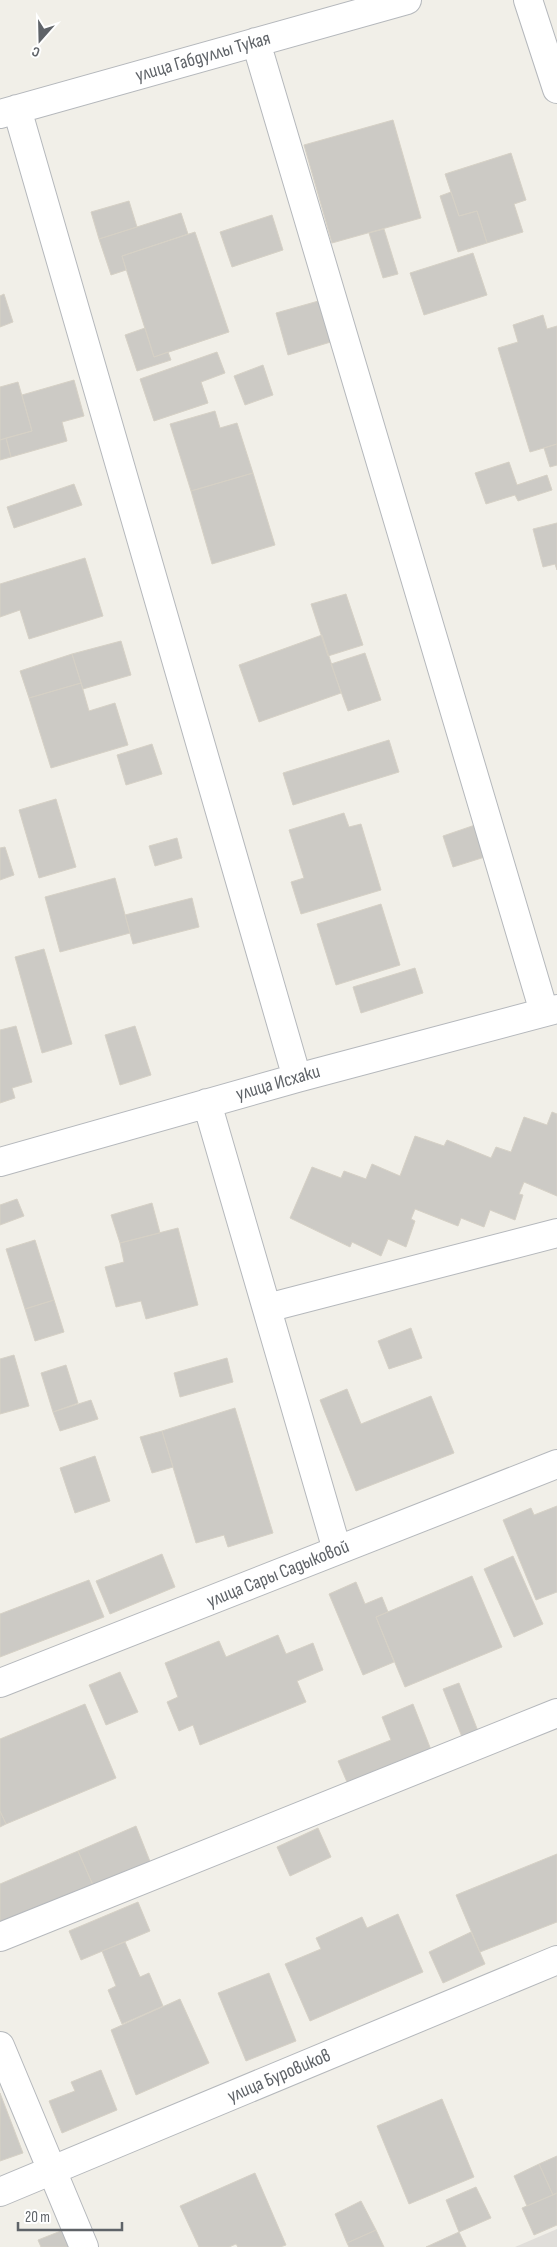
<svg xmlns="http://www.w3.org/2000/svg" width="557" height="2247" viewBox="0 0 557 2247" font-family="'Sofia Sans Condensed',sans-serif">
	<style>
		.industrial { fill: #e0deda }
		.building { fill: #cccac5; stroke: #d6d1c6 }
		.lines { fill: none; stroke-linecap: round; stroke-linejoin: round }
		.minor-casing { stroke: #b5b8bc; stroke-width: 30 }
		.minor { stroke: #fff; stroke-width: 28 }
		.labels { text-anchor: middle; dominant-baseline: central; stroke-width: 4; stroke-linejoin: round; paint-order: stroke }
		.street-label { font-size: 19px; fill: #5f6368; stroke: #fff }
	</style>
	<rect width="100%" height="100%" fill="#f1efe8"/>
	<path class="industrial" d="M557,2229V2247H515Z"/>
	<path class="building" d="M393,120L421,218L332,243L304,145Z
		M511,153L526,200L514,204L523,232L487,243L477,211L459,216L445,174Z
		M451,192L459,216L477,211L487,243L458,252L440,196Z
		M129,201L137,227L99,239L91,212Z
		M181,213L188,234L122,256L126,270L111,275L99,239Z
		M272,215L283,250L232,267L220,232Z
		M384,229L398,274L383,278L369,233Z
		M195,232L229,332L154,357L122,256Z
		M473,253L487,295L424,315L410,273Z
		M4,294L13,322L0,327V296Z
		M322,300L334,341L288,355L276,313Z
		M543,315L547,329L557,326V444L530,452L498,348L518,342L513,325Z
		M145,328L154,357L168,352L171,360L137,371L125,335Z
		M217,352L225,373L201,382L208,403L154,421L140,379Z
		M263,365L273,395L245,405L234,376Z
		M74,380L84,416L62,422L67,441L11,457L6,438L32,431L22,395Z
		M18,382L32,431L0,440V387Z
		M215,411L220,428L237,423L253,473L191,491L170,424Z
		M6,438L11,457L0,460V440Z
		M557,444V465L550,467L544,448Z
		M509,462L517,485L547,475L552,490L518,501L515,495L486,504L475,473Z
		M253,473L275,545L212,564L191,491Z
		M74,484L82,505L14,528L7,507Z
		M557,523V570L555,564L543,567L533,529Z
		M85,558L103,616L29,639L20,610L0,617V584Z
		M346,594L363,645L328,656L311,604Z
		M322,635L341,693L259,722L239,665Z
		M121,641L131,675L83,689L72,654Z
		M365,653L381,700L348,711L331,664Z
		M72,654L81,683L29,698L20,671Z
		M81,683L89,711L115,703L128,745L51,768L29,698Z
		M389,740L399,772L293,805L283,773Z
		M152,744L162,774L126,785L117,755Z
		M56,799L76,867L39,878L19,810Z
		M344,813L349,827L361,824L381,890L301,914L291,882L304,878L289,830Z
		M478,824L488,856L453,867L443,836Z
		M177,838L182,858L155,866L149,846Z
		M5,847L14,875L0,880V848Z
		M115,878L130,933L60,952L45,897Z
		M192,898L199,927L133,944L125,915Z
		M381,904L400,965L336,985L317,924Z
		M44,949L72,1044L42,1053L15,957Z
		M415,968L423,993L361,1013L353,987Z
		M16,1026L32,1082L12,1088L15,1098L0,1103V1030Z
		M135,1026L151,1075L120,1085L105,1035Z
		M552,1112L557,1114V1196L524,1182L519,1194L523,1195L515,1220L490,1210L484,1227L461,1218L458,1226L415,1209L411,1219L415,1221L406,1247L388,1239L381,1256L352,1242L350,1247L290,1218L312,1167L341,1178L344,1171L366,1179L372,1164L400,1176L415,1136L444,1146L447,1140L491,1158L496,1147L511,1152L524,1117L547,1125Z
		M17,1199L24,1216L0,1225V1205Z
		M152,1203L160,1233L120,1243L111,1215Z
		M178,1228L198,1305L146,1319L141,1301L116,1307L105,1267L124,1262L120,1243Z
		M35,1240L54,1300L25,1309L6,1249Z
		M54,1300L64,1332L35,1341L25,1309Z
		M411,1328L422,1358L389,1369L378,1341Z
		M14,1355L29,1406L0,1414V1359Z
		M227,1358L233,1382L180,1397L174,1373Z
		M66,1365L78,1403L53,1412L41,1373Z
		M347,1389L361,1424L431,1396L454,1453L356,1491L320,1400Z
		M91,1400L98,1419L60,1431L53,1412Z
		M235,1408L273,1533L228,1547L224,1535L196,1543L162,1431Z
		M162,1431L173,1467L152,1473L140,1437Z
		M95,1456L110,1501L75,1513L60,1468Z
		M557,1506V1592L536,1600L503,1520L531,1508L534,1515Z
		M162,1554L175,1587L110,1614L96,1581Z
		M513,1556L543,1624L514,1637L484,1569Z
		M472,1576L502,1647L405,1687L376,1617Z
		M89,1580L104,1617L0,1657V1614Z
		M356,1582L365,1604L382,1597L388,1612L376,1617L394,1662L363,1675L329,1594Z
		M278,1635L286,1654L313,1643L323,1670L297,1681L306,1702L200,1745L193,1725L179,1731L167,1702L178,1697L165,1663L219,1641L226,1657Z
		M120,1672L138,1712L106,1725L89,1685Z
		M459,1683L478,1731L462,1737L443,1689Z
		M85,1704L116,1778L6,1824L0,1811V1739Z
		M413,1704L433,1755L350,1789L338,1761L391,1740L382,1717Z
		M0,1811L6,1824L0,1827Z
		M136,1826L153,1869L96,1892L78,1851Z
		M318,1828L331,1857L290,1876L277,1847Z
		M78,1851L96,1892L0,1933V1884Z
		M557,1854V1922L480,1952L456,1895Z
		M138,1902L150,1931L81,1960L69,1931Z
		M398,1914L423,1972L310,2021L285,1964L321,1949L316,1938L362,1917L367,1928Z
		M471,1932L485,1964L443,1983L429,1952Z
		M125,1942L140,1977L149,1973L163,2006L122,2024L108,1990L116,1986L102,1951Z
		M269,1973L296,2041L246,2061L218,1993Z
		M180,1999L209,2063L136,2095L111,2030Z
		M101,2070L117,2110L62,2133L49,2101L75,2091L71,2082Z
		M0,2093L23,2153L0,2161Z
		M442,2099L474,2177L409,2204L377,2126Z
		M557,2156V2193L553,2195L539,2164Z
		M539,2164L553,2195L527,2206L514,2176Z
		M255,2173L286,2245L280,2247H238L236,2244L229,2247H199L180,2206Z
		M476,2187L491,2218L459,2232L446,2200Z
		M557,2193V2225L534,2235L522,2208Z
		M361,2201L376,2230L347,2243L335,2214Z
		M71,2227L78,2247H41L38,2240Z
		M376,2230L384,2247H349L347,2243Z
		M459,2232L466,2247H426Z"/>
	<g class="lines">
		<g class="minor-casing">
			<path id="minor" d="M528,0L557,89
				M256,42L544,1012
				M17,109L297,1078
				M0,114L407,0
				M207,1103L337,1550
				M0,1162L297,1078L557,1009
				M267,1308L557,1233
				M0,1683L557,1464
				M0,1937L557,1713
				M0,2046L84,2247
				M0,2192L557,1960"/>
		</g>
		<use href="#minor" class="minor"/>
	</g>
	<g class="labels">
		<g class="street-label">
			<text transform="translate(203 57) rotate(-16)">улица Габдуллы Тукая</text>
			<text transform="translate(278 1083) rotate(-16)">улица Исхаки</text>
			<text transform="translate(278 1574) rotate(-22)">улица Сары Садыковой</text>
			<text transform="translate(279 2076) rotate(-23)">улица Буровиков</text>
		</g>
	</g>
	<g transform="translate(40 40) rotate(200)" stroke="#ffffff" stroke-width="4" paint-order="stroke">
	<path d="M0-4L9 19L0 12L-9 19Z" fill="#5f6368"/>
	<text y="-8" font-size="14" font-weight="bold" text-anchor="middle" fill="#5f6368">С</text>
	</g>
	<path d="M18 2222v8h104v-8" fill="none" stroke="#5f6368" stroke-width="2.5"/>
	<text x="25" y="2222" font-size="15" fill="#5f6368" stroke="#ffffff" stroke-width="4" paint-order="stroke">20 m</text>
</svg>
